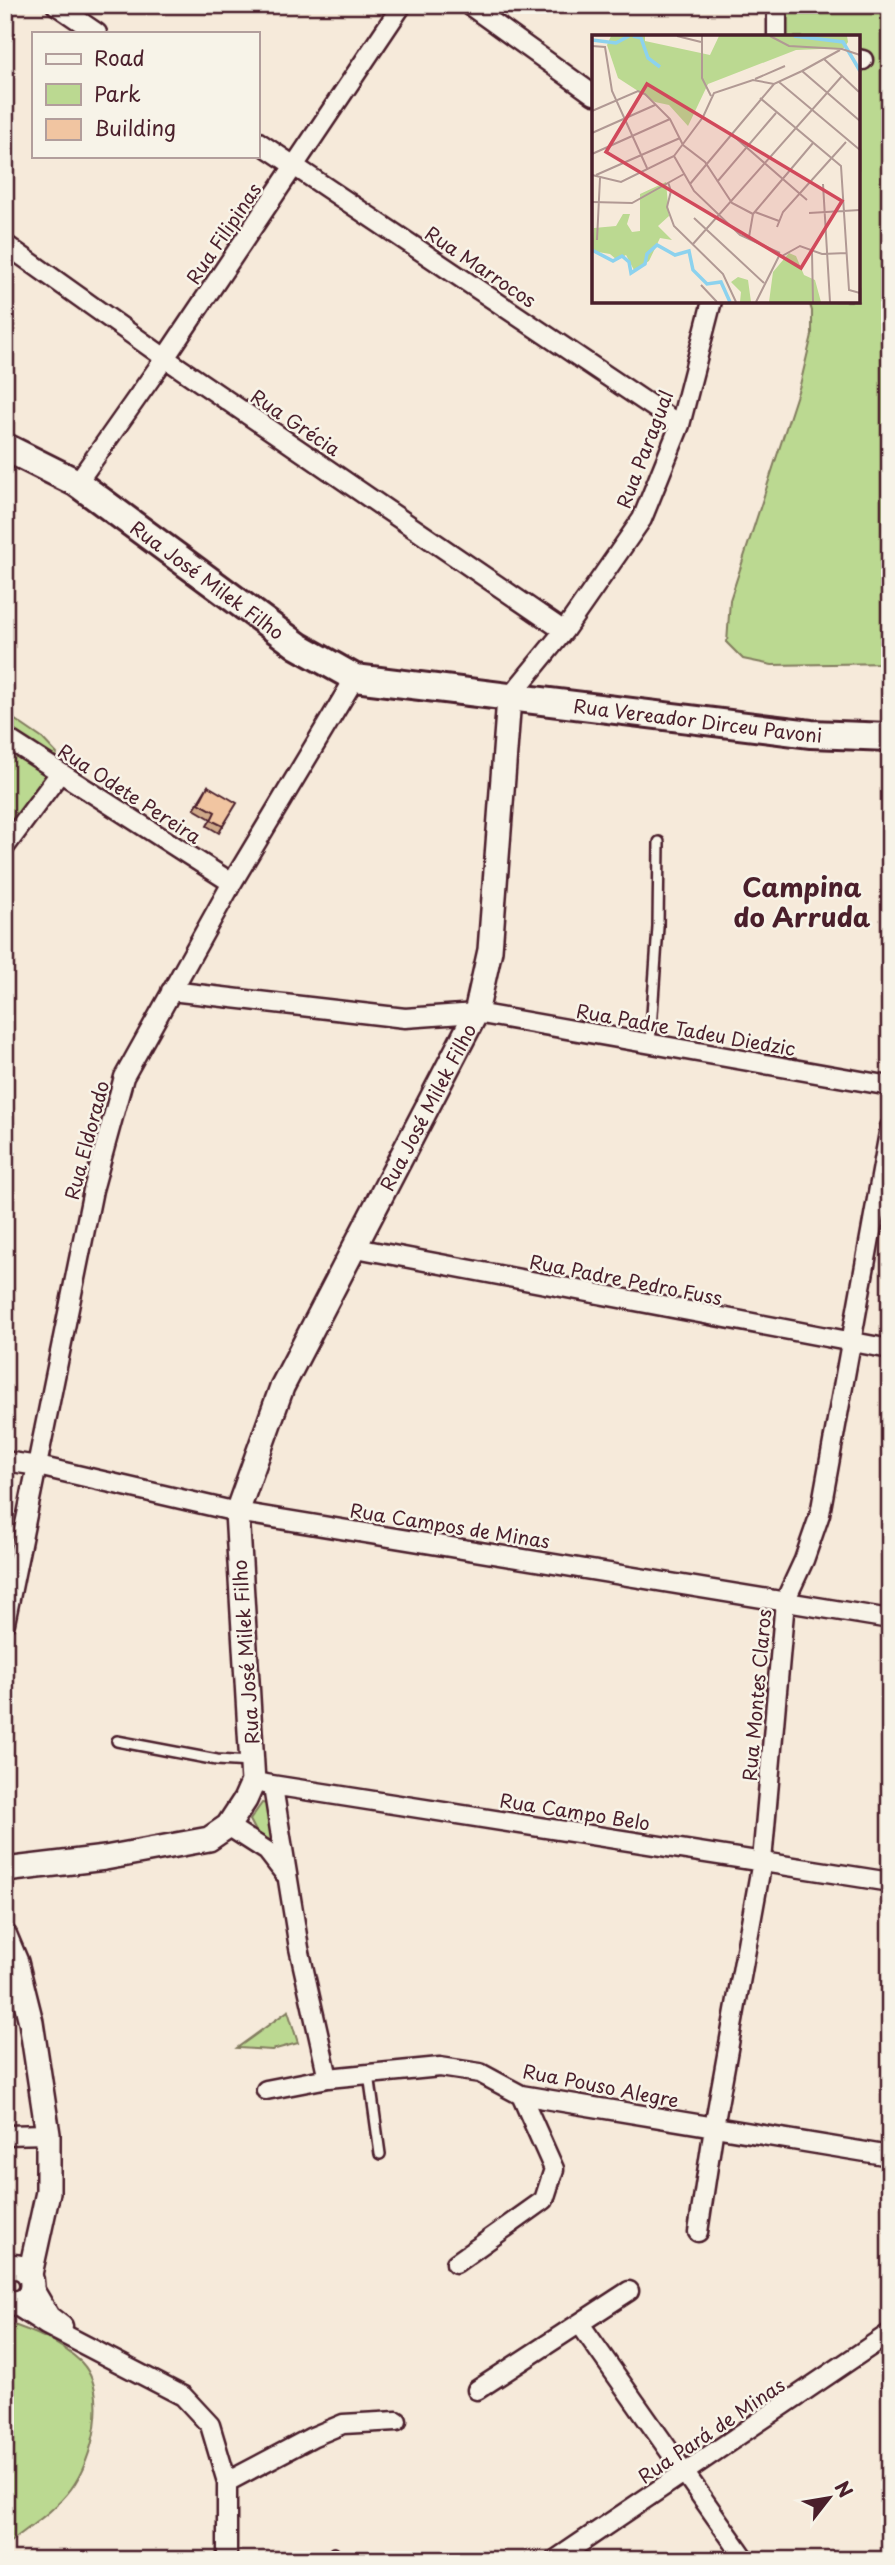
<svg xmlns="http://www.w3.org/2000/svg" width="895" height="2565" viewBox="0 0 895 2565" font-family="'Playpen Sans',sans-serif">
	<style>
		.green { fill: #bbd991; stroke: #827c5e; stroke-width: 2 }
		.lines { fill: none; stroke-linecap: round; stroke-linejoin: round }
		.service-casing { stroke: #4a1f2b; stroke-width: 14 }
		.minor-casing { stroke: #4a1f2b; stroke-width: 23 }
		.tertiary-casing { stroke: #4a1f2b; stroke-width: 28 }
		.secondary-casing { stroke: #4a1f2b; stroke-width: 32 }
		.service { stroke: #f7f3e8; stroke-width: 9 }
		.minor { stroke: #f7f3e8; stroke-width: 18 }
		.tertiary { stroke: #f7f3e8; stroke-width: 23 }
		.secondary { stroke: #f7f3e8; stroke-width: 26 }
		.wall { fill: #cfa98a; stroke: #4a1f2b; stroke-width: 2 }
		.building { fill: #f1c5a1; stroke: #4a1f2b; stroke-width: 2 }
		.labels { text-anchor: middle; dominant-baseline: central; stroke-width: 5; stroke-linejoin: round; paint-order: stroke }
		.street-label { font-size: 19px; fill: #4a1f2b; stroke: #f7f3e8 }
		.district-label { font-size: 26px; font-weight: bold; fill: #4a1f2b; stroke: #f7f3e8 }
		.inset-river { fill: none; stroke: #8cd2ee; stroke-width: 3.5 }
		.inset-road { fill: none; stroke: #b19994; stroke-width: 2 }
		.view { fill: #d1495b; fill-opacity: 0.15; stroke: #d1495b; stroke-width: 3.5 }
		.inset-edge { fill: none; stroke: #4a1f2b; stroke-width: 3.5 }
	</style>
	<rect width="100%" height="100%" fill="#f6eada"/>
	<filter id="ink" filterUnits="userSpaceOnUse"><feTurbulence type="fractalNoise" baseFrequency=".0143" numOctaves="2"/><feDisplacementMap in="SourceGraphic" scale="14" xChannelSelector="R" yChannelSelector="G"/><feConvolveMatrix kernelMatrix="1 2 1 2 8 2 1 2 1" color-interpolation-filters="sRGB"/></filter>
	<g filter="url(#ink)">
		<path class="green" d="M778,5H890V663L772,665L743,659L727,643L730,600L800,385L812,335V311L809,301H858V37H773Z
			M5,713L43,739L57,754L38,793L5,842Z
			M262,1803L268,1804C269,1821 276,1836 275,1852L260,1839L250,1820Z
			M288,2011L298,2043L272,2050L237,2048Z
			M5,2322C32,2331 60,2342 81,2362C110,2392 93,2460 71,2489C54,2512 27,2528 5,2546Z"/>
		<g class="lines">
			<g class="service-casing">
				<path id="service" d="M650,1044L658,927L659,842
					M117,1741L217,1760L250,1762
					M369,2074L380,2154
					M334,2553L339,2560"/>
			</g>
			<g class="minor-casing">
				<path id="minor" d="M56,5L97,33
					M469,5L594,95
					M777,5V37
					M858,59L863,60
					M257,141L680,425
					M5,244L165,358L564,631
					M77,483L165,358L402,5
					M509,698L564,631L642,519L680,425L712,301
					M5,737L232,883
					M5,847L60,773
					M171,991L405,1018L476,1013L890,1086
					M356,1248L890,1349
					M5,1461L38,1466L237,1512L890,1619
					M5,1623L93,1190L124,1077L232,883L355,678
					M253,1782L890,1882
					M273,1787L299,1948L328,2078
					M228,1826L267,1851L284,1873
					M266,2090L328,2078L440,2067L480,2073L521,2095L890,2156
					M5,2135L48,2134
					M698,2232L714,2127L762,1861L785,1601L804,1560L820,1514L890,1127
					M456,2263L544,2200L554,2169L521,2095
					M33,2287L50,2316L63,2326
					M12,2303L46,2325L183,2396L210,2425L227,2482V2560
					M580,2324L746,2560
					M477,2390L629,2291
					M227,2482L312,2437L343,2424L397,2421
					M555,2560L890,2333"/>
			</g>
			<g class="tertiary-casing">
				<g id="tertiary">
					<path id="s1" d="M5,1870L105,1858L209,1839L228,1826L245,1800L253,1782L237,1512L282,1387L476,1013L490,950L509,698"/>
					<path d="M5,1936L16,1962L31,2022L48,2134V2192L30,2274"/>
					<path d="M5,2268C41,2257 41,2313 5,2301"/>
				</g>
			</g>
			<g class="secondary-casing">
				<g id="secondary">
					<path id="s2" d="M5,447L77,483L298,646L355,678L811,734L890,737"/>
				</g>
			</g>
			<use href="#service" class="service"/>
			<use href="#minor" class="minor"/>
			<use href="#tertiary" class="tertiary"/>
			<use href="#secondary" class="secondary"/>
		</g>
		<path class="wall" d="M208,786L223,826L219,833L207,826L211,819L194,809Z"/>
		<path class="building" d="M208,786L237,803L223,826L211,820L215,812L199,803Z"/>
	</g>
	<g class="labels">
		<g class="street-label">
			<text transform="translate(223 233) rotate(-56)">Rua Filipinas</text>
			<text transform="translate(481 266) rotate(34)">Rua Marrocos</text>
			<text transform="translate(296 422) rotate(34)">Rua Grécia</text>
			<text transform="translate(644 449) rotate(-69)">Rua Paragual</text>
			<text stroke="none"><textPath href="#s2" startOffset="243">Rua José Milek Filho</textPath></text>
			<text stroke="none"><textPath href="#s2" startOffset="766">Rua Vereador Dirceu Pavoni</textPath></text>
			<text transform="translate(130 793) rotate(33)">Rua Odete Pereira</text>
			<text transform="translate(686 1029) rotate(10)">Rua Padre Tadeu Diedzic</text>
			<text stroke="none"><textPath href="#s1" startOffset="999">Rua José Milek Filho</textPath></text>
			<text transform="translate(86 1140) rotate(-75)">Rua Eldorado</text>
			<text transform="translate(626 1279) rotate(11)">Rua Padre Pedro Fuss</text>
			<text transform="translate(450 1525) rotate(9)">Rua Campos de Minas</text>
			<text transform="translate(245 1652) rotate(-94)">Rua José Milek Filho</text>
			<text transform="translate(756 1695) rotate(-85)">Rua Montes Claros</text>
			<text transform="translate(575 1811) rotate(9)">Rua Campo Belo</text>
			<text transform="translate(601 2085) rotate(11)">Rua Pouso Alegre</text>
			<text transform="translate(711 2430) rotate(-34)">Rua Pará de Minas</text>
		</g>
		<g class="district-label">
			<text x="802" y="886">Campina<tspan x="802" dy="30">do Arruda</tspan></text>
		</g>
	</g>
	<g transform="translate(592 35)">
		<rect width="268" height="268" fill="#f6eada"/>
		<path d="M19,1H53V6L118,20L127,1H255L256,7L252,13L204,15L116,49L96,91L77,70L63,67L26,43L15,10ZM74,147L77,181L66,191L80,205L68,203L57,226L42,235L34,220L25,225L18,219L0,216L2,193L24,191L31,179H38L35,189L40,197L48,196V159ZM197,218L204,221L212,240L223,245L229,267H177L181,237ZM146,242L156,245L159,267H148L149,257L139,247Z" fill="#bbd991"/>
		<path class="inset-river" d="M41,1L49,3L56,23L68,32M202,1L251,7L268,36M0,5L24,8L37,1M0,215L21,226L30,221L37,227L39,238L53,229L55,219L65,210L83,220L97,216L101,235L115,249L129,247L138,267"/>
		<path class="inset-road" d="M85,1L109,7M110,1V43L119,61M178,1L197,11L250,14L268,20M0,11L13,12L20,56L55,133M232,24L267,57M210,36L248,15M163,44L193,31M187,47L268,115M168,63L249,131L257,255L268,258M0,76L46,56L53,59L78,84L91,110L113,127L140,168L161,179M0,98L63,70M138,98L215,165M0,119L78,84M82,121L102,156L148,200L188,218M0,140L29,147L82,121L111,82L122,58L161,45L182,49L210,36L268,86M4,140L88,103M76,147L79,156L75,172L82,191L131,239L144,267M125,147L184,78M98,149L182,49M231,149L238,267M0,167L40,168L92,139M163,177L187,186M217,178L268,175M161,179L221,108M102,183L172,248M185,192L191,177L254,107M157,202L161,179M5,205L8,143M101,209L250,41M220,217L221,267M190,221L208,211L230,219L255,218M109,250L125,267M164,267L187,221"/>
		<path class="view" d="M55,49L250,166L209,233L14,117Z"/>
		<rect width="268" height="268" class="inset-edge"/>
	</g>
	<rect width="895" height="2565" fill="none" stroke="#f7f3e8" stroke-width="28"/>
	<rect x="14" y="14" width="867" height="2537" fill="none" stroke="#4a1f2b" stroke-width="2.5" filter="url(#ink)"/>
	<rect x="32" y="32" width="228" height="126" fill="#f7f3e8" stroke="#b29e9c" stroke-width="2"/>
	<rect x="46" y="54" width="35" height="10" fill="#f7f3e8" stroke="#b29e9c" stroke-width="2"/>
	<text x="94" y="66" font-size="21" fill="#4a1f2b">Road</text>
	<rect x="46" y="84" width="35" height="21" fill="#bbd991" stroke="#b29e9c" stroke-width="2"/>
	<text x="94" y="102" font-size="21" fill="#4a1f2b">Park</text>
	<rect x="46" y="119" width="35" height="21" fill="#f1c5a1" stroke="#b29e9c" stroke-width="2"/>
	<text x="94" y="136" font-size="21" fill="#4a1f2b">Building</text>
	<g transform="translate(829 2498) rotate(59)" stroke="#f7f3e8" stroke-width="5" paint-order="stroke">
	<path d="M0-5L12 26L0 18L-12 26Z" fill="#4a1f2b"/>
	<text y="-10" font-size="19" font-weight="bold" text-anchor="middle" fill="#4a1f2b">N</text>
	</g>
</svg>
